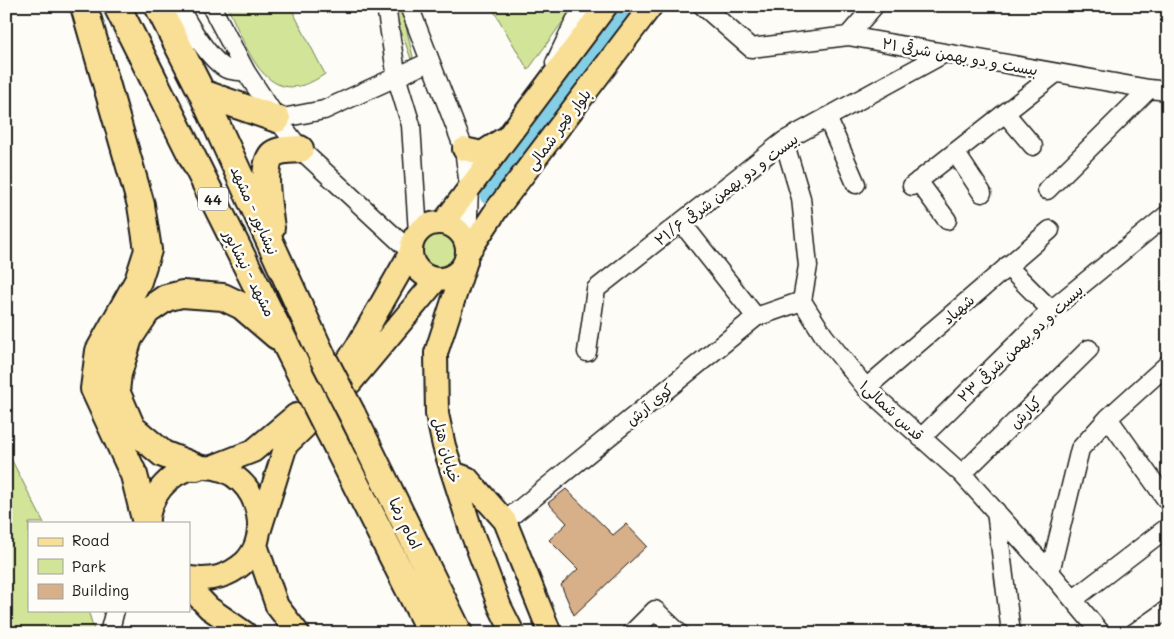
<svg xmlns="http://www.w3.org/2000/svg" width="1174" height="639" viewBox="0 0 1174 639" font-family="Mali,'Playpen Sans Arabic',sans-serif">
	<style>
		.green { fill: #d1e498; stroke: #76805a }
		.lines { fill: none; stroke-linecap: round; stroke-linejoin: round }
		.canal { stroke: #84cfe5; stroke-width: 14 }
		.building { fill: #d7af88; stroke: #1c1c1c }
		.minor-casing { stroke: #1c1c1c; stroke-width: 21 }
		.major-casing { stroke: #1c1c1c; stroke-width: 26 }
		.highway-casing { stroke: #1c1c1c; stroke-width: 30 }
		.minor { stroke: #fdfcf7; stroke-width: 18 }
		.major { stroke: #f9df96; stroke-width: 22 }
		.highway { stroke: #f9df96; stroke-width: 26 }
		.highway-bridge-casing { stroke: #1c1c1c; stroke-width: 30; stroke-linecap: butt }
		.highway-bridge { stroke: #f9df96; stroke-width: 26 }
		.labels { text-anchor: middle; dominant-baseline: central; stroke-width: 5; stroke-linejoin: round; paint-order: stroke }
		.shield { fill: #fdfcf7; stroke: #605f5e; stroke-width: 1 }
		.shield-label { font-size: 14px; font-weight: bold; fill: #1c1c1c }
		.street-label { font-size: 15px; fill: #1c1c1c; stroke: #fdfcf7 }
	</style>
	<rect width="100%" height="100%" fill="#fdfcf7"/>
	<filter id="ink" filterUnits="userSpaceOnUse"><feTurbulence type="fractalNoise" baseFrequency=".02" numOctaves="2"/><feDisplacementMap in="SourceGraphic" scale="10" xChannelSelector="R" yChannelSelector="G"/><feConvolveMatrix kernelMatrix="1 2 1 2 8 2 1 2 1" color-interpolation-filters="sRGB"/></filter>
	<g filter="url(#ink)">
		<path class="green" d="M227,6H290L325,74C266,115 248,49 227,6Z
			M491,6H574L528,70Z
			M398,12L403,14L413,57L411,59L397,19Z
			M419 251a20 20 0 1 1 40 0a20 20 0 1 1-40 0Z
			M6,449L44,523H29V610H88L95,633H6Z"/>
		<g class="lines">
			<path class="canal" d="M487,197L631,6"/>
		</g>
		<path class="building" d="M566,489L613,535L626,524L647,546L574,615L561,585L578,569L549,540L567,523L548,503Z"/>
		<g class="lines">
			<g class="minor-casing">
				<path id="minor" d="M179,6C187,23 210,61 227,69C232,71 241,71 246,72
					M211,6L246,72L277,119L300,149L411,252
					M386,6L397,79L411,125L418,233
					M409,6L464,149L469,186L467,246
					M703,6L751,48L848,36L1149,89L1168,91
					M848,36L874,6
					M555,63L575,21L585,6
					M1005,113L1033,146
					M827,117L856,184
					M277,119L324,110L429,62
					M784,141L801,198L808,266L802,301L824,336L866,388L962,474L1050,572L1101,633
					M955,152L982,193
					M918,181L947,220
					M912,186L1056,73
					M1047,190L1149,89
					M681,222L756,317
					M1007,266L1051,310
					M587,352L596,289L784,141L945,53
					M866,388L1050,230
					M1108,418L1168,502
					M921,438L1051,310L1168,214
					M962,474L1089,349
					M996,511L1011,633
					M505,521L756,317L802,301
					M1050,572L1080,449L1108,418L1168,364
					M1074,599L1168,527
					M109,633L115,610
					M632,633L655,610L679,633
					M1134,633L1168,609"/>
			</g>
			<g class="major-casing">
				<path id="major" d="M464,149L482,153L502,140
					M443,223L606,6
					M411 251a28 28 0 1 1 56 0a28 28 0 1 1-56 0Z
					M467,254L497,209L651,6
					M466,261L436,353L437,414L444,446L472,533L500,607L513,633
					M328,384L340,373L358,345L411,252
					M212,467L253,451L296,415
					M453,473L467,478L505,521L550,633
					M147,523C157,447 254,450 259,523C260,537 255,552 245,562C228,577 211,581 189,578
					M260,529L286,445L351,382L437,279
					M256,545L277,606L298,633
					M189,587L209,608L245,633"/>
			</g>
			<g class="highway-casing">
				<path id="highway" d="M84,6L141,205L148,250L138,281L99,351L94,389L134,475L146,523
					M117,6L309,391
					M158,6L202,93L323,358
					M202,93L277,119
					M271,228C269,212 260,164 273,154C280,149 292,150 300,149
					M352,414L459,633
					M329,431L431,633
					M196,467L163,454L132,428L116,391L118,374L129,338L147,311L166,298L182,294L223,297L242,306L277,336"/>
			</g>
			<use href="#minor" class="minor"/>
			<use href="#major" class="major"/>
			<use href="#highway" class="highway"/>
			<g class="highway-bridge-casing">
				<path id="highway-bridge" d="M323,358L352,414
					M309,391L329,431"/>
			</g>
			<use href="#highway-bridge" class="highway-bridge"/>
		</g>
	</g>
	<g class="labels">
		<rect class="shield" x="198" y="187.5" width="30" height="23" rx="4"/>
		<g class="shield-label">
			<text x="213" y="199">44</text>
		</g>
		<g class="street-label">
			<text transform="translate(960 56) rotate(10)">بیست و دو بهمن شرقی ۲۱</text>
			<text transform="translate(558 129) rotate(-53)">بلوار فجر شمالی</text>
			<text transform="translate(726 189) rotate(-37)">بیست و دو بهمن شرقی ۲۱/۶</text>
			<text transform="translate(255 210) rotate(66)">نیشابور - مشهد</text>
			<text transform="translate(250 273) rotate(63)">مشهد - نیشابور</text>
			<text transform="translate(958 309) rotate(-41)">شهیاد</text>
			<text transform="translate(1020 343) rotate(-43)">بیست و دو بهمن شرقی ۲۳</text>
			<text transform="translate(649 404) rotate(-39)">کوی آرش</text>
			<text transform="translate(892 410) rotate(43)">قدس شمالی۱</text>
			<text transform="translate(1025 412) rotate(-45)">کیارش</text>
			<text transform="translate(447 450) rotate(75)">خیابان هتل</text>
			<text transform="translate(406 523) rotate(64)">امام رضا</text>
		</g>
	</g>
	<rect width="1174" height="639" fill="none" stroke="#fdfcf7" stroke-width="25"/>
	<rect x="12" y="12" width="1149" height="614" fill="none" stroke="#1c1c1c" stroke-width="2" filter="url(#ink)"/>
	<rect x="28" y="522" width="162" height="90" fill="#fdfcf7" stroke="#a3a29f"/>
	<rect x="38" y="538" width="25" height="8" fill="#f9df96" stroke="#a3a29f"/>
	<text x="72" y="546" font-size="15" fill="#1c1c1c">Road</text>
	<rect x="38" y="559" width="25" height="15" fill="#d1e498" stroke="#a3a29f"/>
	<text x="72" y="572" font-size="15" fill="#1c1c1c">Park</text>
	<rect x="38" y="584" width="25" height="15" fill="#d7af88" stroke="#a3a29f"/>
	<text x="72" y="596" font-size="15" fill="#1c1c1c">Building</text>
</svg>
